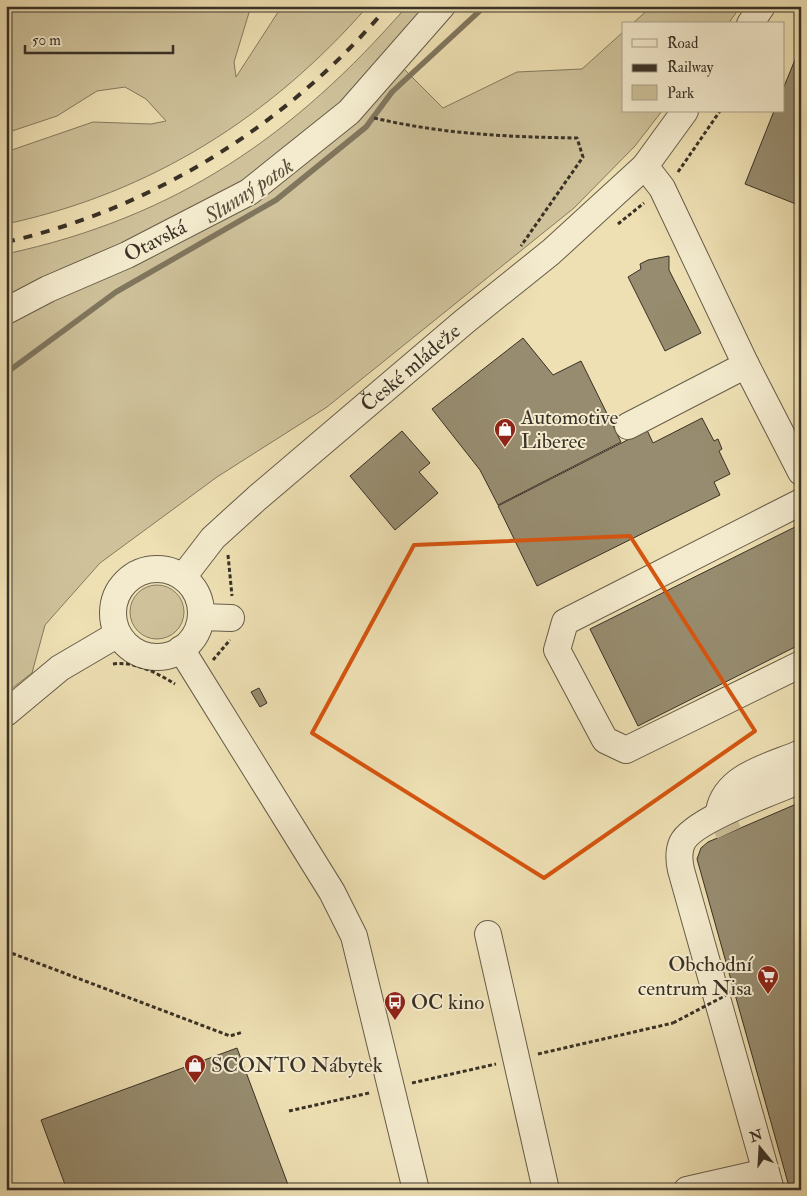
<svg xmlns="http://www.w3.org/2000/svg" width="807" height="1196" viewBox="0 0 807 1196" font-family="'IM FELL Double Pica',serif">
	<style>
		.green { fill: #cfc29b; stroke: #847a60 }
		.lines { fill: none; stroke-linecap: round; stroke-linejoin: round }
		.stream { stroke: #80765e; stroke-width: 5.5 }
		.building { fill: #978c6f; stroke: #393126 }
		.minor-tunnel { stroke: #cabd97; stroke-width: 26; stroke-dasharray: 26 13; stroke-linecap: butt }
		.minor-casing { stroke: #665d49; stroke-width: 28 }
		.path { stroke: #393126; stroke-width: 3; stroke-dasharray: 4 2.5; stroke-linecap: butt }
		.minor { stroke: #f4ebce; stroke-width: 26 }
		.rail { stroke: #393126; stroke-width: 4; stroke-dasharray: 9 9; stroke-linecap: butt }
		.path-bridge { stroke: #393126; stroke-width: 3; stroke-dasharray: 4 2.5; stroke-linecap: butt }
		.marked { fill: none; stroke: #d6550f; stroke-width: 4; stroke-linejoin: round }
		.labels { text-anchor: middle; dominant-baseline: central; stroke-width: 4; stroke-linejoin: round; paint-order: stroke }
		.street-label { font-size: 21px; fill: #393126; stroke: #f4ebce }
		.poi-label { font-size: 21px; fill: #393126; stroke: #f4ebce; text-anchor: start }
		.water-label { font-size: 22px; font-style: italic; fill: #574e3d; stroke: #f4ebce }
	</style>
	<rect width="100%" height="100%" fill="#eee0b3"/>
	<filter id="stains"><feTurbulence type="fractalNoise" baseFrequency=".004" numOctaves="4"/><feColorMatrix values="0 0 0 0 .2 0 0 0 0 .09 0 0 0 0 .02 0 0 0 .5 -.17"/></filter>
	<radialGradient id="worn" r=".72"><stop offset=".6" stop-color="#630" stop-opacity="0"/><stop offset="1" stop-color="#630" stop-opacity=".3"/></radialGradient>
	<path class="green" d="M6,6H251L234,62L236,77L282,6H368C271,117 151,193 6,224V152L93,122L151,124L166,121L146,99L125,87L97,91L57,116L6,133Z
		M407,6H442L400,65L443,108L517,72L582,69L623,32V111H662L635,146L574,208L327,407L217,477L100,563L45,625L32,673L6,693V254C177,217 294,136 407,6Z
		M652,6H741L728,24H632Z
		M130 612a27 27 0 1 1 54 0a27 27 0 1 1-54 0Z"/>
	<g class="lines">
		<path class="stream" d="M6,373L116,292L276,200L366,127L392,92L485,6"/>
	</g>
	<path class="building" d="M529,6H541L534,12Z
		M801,45V206L745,184L774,111H783V89Z
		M669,256V270L701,333L665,351L628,277L641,269L640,264L648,260Z
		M523,338L553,375L581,361L621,442L498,505L480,470L432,409Z
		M702,418L714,441L718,439L722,449L719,451L730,474L714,482L720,495L537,586L498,506L647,430L653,443Z
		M402,431L430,463L419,472L438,493L395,530L350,476Z
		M797,526L801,534V644L638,726L590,629Z
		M259,688L267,703L260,707L251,692Z
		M801,802V1190H790L697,859L701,848L708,842Z
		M237,1048L290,1190H67L41,1120Z"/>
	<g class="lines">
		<path class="minor-tunnel" d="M719,811L729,833"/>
		<g class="minor-casing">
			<g id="minor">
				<path d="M750,24L762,6"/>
				<path d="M645,166L662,188L746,365L801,472"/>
				<path id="s1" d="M6,311L48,289L127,255L249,192L349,112L442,6"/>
				<path d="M628,426L746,365"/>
				<path d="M801,502L565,622L557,650L605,740L626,750L801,664"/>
				<circle cx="157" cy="613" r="44"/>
				<path id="s2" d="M183,577L213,538L257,498L465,321L551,252L645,166L685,111"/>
				<path d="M201,617L231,618"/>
				<path d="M181,649L332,892L354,936L416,1190"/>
				<path d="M6,713L60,668L118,634"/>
				<path d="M719,811C726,775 771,766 801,753"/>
				<path d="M488,934L546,1190"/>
				<path d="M766,1172L681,870C679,861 678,852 682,843C692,820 775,791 801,780"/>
				<path d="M687,1190L766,1172L771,1190"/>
			</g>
		</g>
		<path class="path" d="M374,118C443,134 506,137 577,138L583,157L521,246
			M678,172L720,111
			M618,224L644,203
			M228,555L232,596
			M213,660L230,640
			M113,664C135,661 157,673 175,684
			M6,951L230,1036L243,1032
			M538,1054L673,1023
			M412,1083L496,1064
			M289,1111L369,1093"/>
		<use href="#minor" class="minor"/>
		<path class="rail" d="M6,242C154,209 291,122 388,6"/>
		<path class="path-bridge" d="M673,1023L734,991"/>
	</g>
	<path class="marked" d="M630,536L755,731L544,878L312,733L414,545Z"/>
	<defs>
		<g id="shop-pin" transform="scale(1.125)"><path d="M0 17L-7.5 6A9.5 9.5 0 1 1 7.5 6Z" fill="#8f2418" stroke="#f4ebce"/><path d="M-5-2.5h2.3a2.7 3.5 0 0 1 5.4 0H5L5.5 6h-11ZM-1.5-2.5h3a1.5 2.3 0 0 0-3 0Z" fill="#fff"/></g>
		<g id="supermarket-pin" transform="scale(1.125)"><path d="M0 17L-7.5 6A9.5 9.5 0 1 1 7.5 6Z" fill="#8f2418" stroke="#f4ebce"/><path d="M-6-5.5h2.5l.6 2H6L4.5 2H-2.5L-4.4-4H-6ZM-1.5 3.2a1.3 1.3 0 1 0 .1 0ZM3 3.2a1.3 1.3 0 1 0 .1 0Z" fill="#fff"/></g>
		<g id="bus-pin" transform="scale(1.125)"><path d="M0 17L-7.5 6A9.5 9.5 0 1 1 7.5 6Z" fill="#8f2418" stroke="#f4ebce"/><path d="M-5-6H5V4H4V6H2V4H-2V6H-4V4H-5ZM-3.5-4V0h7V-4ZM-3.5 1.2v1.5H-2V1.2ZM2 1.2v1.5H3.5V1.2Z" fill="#fff"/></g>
	</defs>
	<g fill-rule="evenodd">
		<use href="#shop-pin" x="505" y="429"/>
		<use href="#supermarket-pin" x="768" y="976"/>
		<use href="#bus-pin" x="395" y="1002"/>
		<use href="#shop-pin" x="195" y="1065"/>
	</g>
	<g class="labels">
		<g class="street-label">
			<text stroke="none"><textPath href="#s1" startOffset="165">Otavská</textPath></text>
			<text stroke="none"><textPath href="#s2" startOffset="310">České mládeže</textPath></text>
		</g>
		<g class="poi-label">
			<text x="521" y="417">Automotive<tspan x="521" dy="24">Liberec</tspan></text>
			<text x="752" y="964" text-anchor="end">Obchodní<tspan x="752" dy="24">centrum Nisa</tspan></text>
			<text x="411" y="1002">OC kino</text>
			<text x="211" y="1065">SCONTO Nábytek</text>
		</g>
		<g class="water-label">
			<text transform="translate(249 191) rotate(-33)">Slunný potok</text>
		</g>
	</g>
	<rect width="807" height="1196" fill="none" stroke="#eee0b3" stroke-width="25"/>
	<rect x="8" y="8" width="792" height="1181" fill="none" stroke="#393126" stroke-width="2.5"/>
	<rect x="12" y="12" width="782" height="1171" fill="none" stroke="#393126"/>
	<rect x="622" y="22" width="162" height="90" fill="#f4ebce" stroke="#a9a18b"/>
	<rect x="632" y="39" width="25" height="8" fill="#f4ebce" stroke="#a9a18b"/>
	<text x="667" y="48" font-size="15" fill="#393126">Road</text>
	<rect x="632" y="64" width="25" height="8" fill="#393126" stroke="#a9a18b"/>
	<text x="667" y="72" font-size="15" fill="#393126">Railway</text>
	<rect x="632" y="85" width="25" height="15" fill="#cfc29b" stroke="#a9a18b"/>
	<text x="667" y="98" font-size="15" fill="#393126">Park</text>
	<g transform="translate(760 1148) rotate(342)" stroke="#f4ebce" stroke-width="4" paint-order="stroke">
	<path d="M0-4L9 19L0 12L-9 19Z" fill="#393126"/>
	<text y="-8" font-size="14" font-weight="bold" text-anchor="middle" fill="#393126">N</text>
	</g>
	<path d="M25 45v8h148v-8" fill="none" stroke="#393126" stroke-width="2.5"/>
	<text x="32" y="45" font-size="15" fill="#393126" stroke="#f4ebce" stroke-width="4" paint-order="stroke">50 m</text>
	<rect width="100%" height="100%" filter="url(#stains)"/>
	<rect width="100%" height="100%" fill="url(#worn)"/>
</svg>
